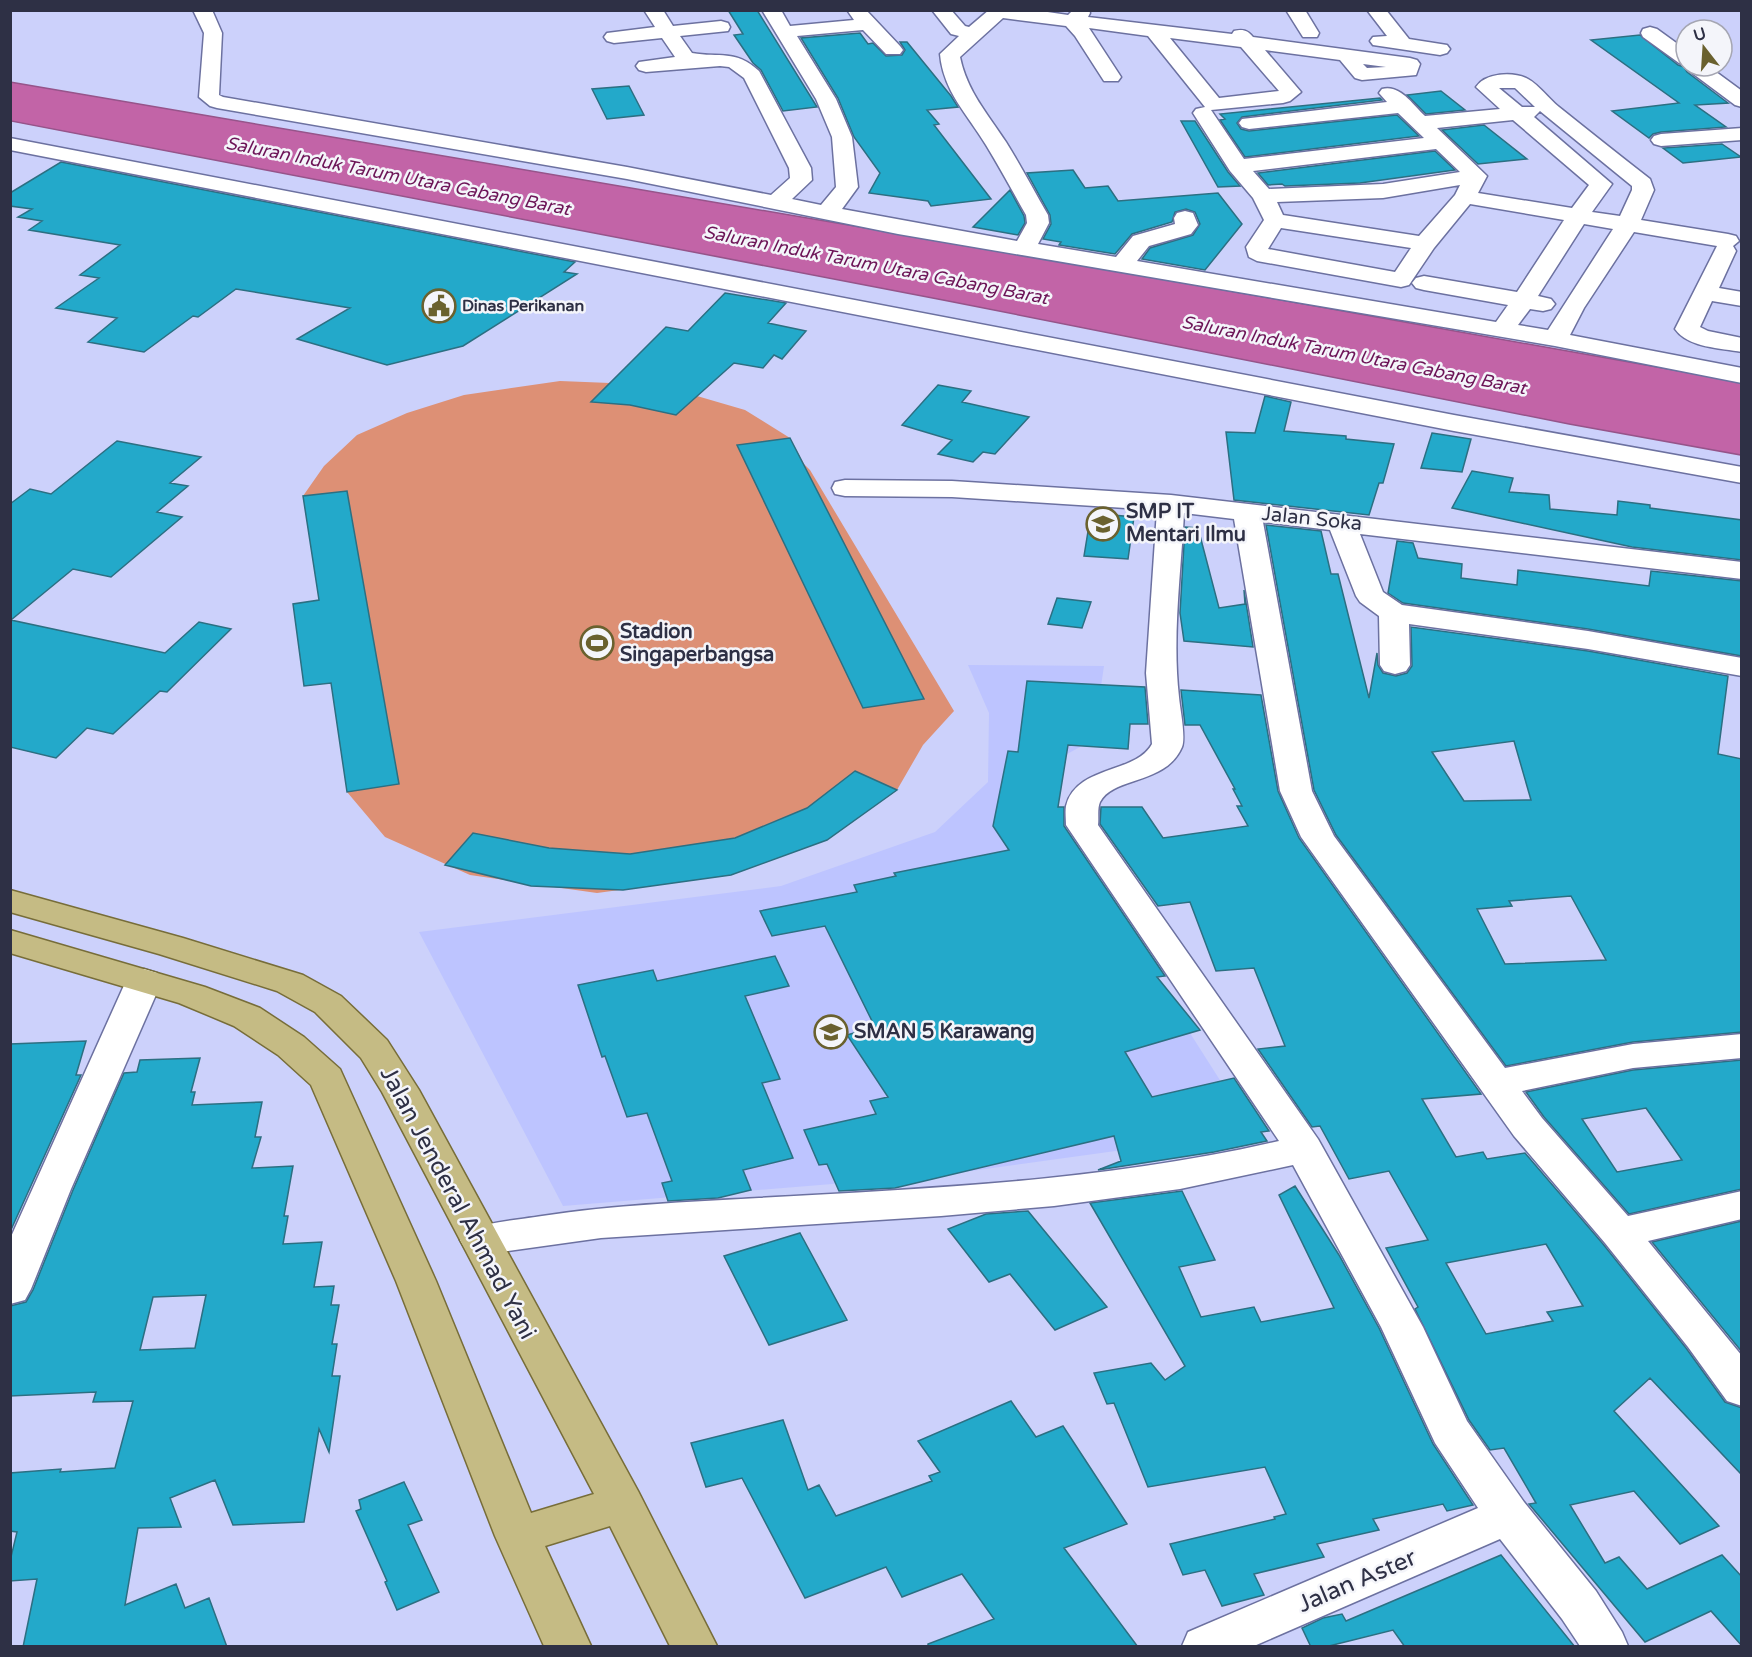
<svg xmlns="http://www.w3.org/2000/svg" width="1752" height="1657" viewBox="0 0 1752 1657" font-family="'Varela Round',sans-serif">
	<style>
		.built { fill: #bdc4ff }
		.green { fill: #dd9075 }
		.water { fill: #c264a7; stroke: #96548a; stroke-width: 1.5 }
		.building { fill: #23a9ca; stroke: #2c6f82; stroke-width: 1.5; fill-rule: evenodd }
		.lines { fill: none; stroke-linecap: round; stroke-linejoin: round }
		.minor-casing { stroke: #6c71a0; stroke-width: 3 }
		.major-casing { stroke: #776d39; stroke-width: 3 }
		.minor { fill: #fff; fill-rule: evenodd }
		.major { fill: #c5bb84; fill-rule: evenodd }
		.labels { text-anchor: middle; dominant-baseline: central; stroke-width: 5; stroke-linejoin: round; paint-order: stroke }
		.far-poi-label { font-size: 16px; font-weight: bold; fill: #2e3045; stroke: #f4f5fa; text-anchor: start }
		.far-water-label { font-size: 18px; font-style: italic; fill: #6c1457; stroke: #f4f5fa }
		.poi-label { font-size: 20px; font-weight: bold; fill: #2e3045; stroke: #f4f5fa; text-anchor: start }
		.street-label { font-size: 20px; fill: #2e3045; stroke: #f4f5fa }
		.near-street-label { font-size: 24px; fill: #2e3045; stroke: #f4f5fa }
	</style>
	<rect width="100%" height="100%" fill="#ccd1fb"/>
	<path class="built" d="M968,665L1104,666L1093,740L1043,767L1039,796L1253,1132L942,1175L563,1206L419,932L781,886L935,832L988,782L989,713Z"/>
	<path class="green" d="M560,381L635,384L697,396L745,410L790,438L804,464L810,470L954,711L923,745L897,790L827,840L731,875L597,893L470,875L385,837L347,792L331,683L304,686L293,604L319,600L303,496L324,466L357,435L407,413L464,395Z"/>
	<path class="water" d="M10,82L1129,273L1741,382V455L1569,424L943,300L11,121Z"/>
	<path class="building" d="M728,10H757L817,107L783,111L761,70L753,63L734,35L743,34Z
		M860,33L868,44L873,43L886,56L902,55L905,50L900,42H907L951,96L958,107L927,110L939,124L934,125L991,199L931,206L928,201L869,193L880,173L854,137L838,98L801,38Z
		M1640,35L1678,65L1684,67L1687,72L1728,103L1695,105L1726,127L1661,132L1653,134L1649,138L1612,111L1679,103L1591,40Z
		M629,86L644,115L607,119L592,89Z
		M1441,91L1465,110L1426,114L1407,95Z
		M1380,98L1382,100L1242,117L1237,123L1241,129L1249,131L1397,115L1419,136L1245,157L1220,120L1225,119L1220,114Z
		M1181,121H1195L1228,172L1240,186L1218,187Z
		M1484,125L1527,159L1478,164L1442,130Z
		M1722,144L1741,157L1683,163L1663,148Z
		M1435,151L1455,170L1360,183L1285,186L1282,184L1268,185L1258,173Z
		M61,162L575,262L564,272L577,274L463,346L387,365L297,339L350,308L236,289L198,317L193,316L144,352L88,342L117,318L56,308L99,278L80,275L120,245L29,230L42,221L18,217L32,209L10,206V193Z
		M1073,170L1085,188L1108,186L1118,201L1218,193L1242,224L1205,270L1142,259L1150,248L1193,235L1200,224L1195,212L1186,209L1175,212L1172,222L1132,234L1115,254L1059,245L1061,242L1043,239L1051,224L1050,215L1027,173Z
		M1010,190L1024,216L1025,223L1018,235L973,227Z
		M725,293L786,303L768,323L806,331L782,359L774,355L763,368L734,363L676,415L630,405L591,402L666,327L688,331Z
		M938,385L971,391L962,402L1029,417L995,454L983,452L973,462L938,454L952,440L902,425Z
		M1265,396L1291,402L1284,431L1346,436V439L1394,444L1383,483H1379L1369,515L1234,500L1226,432L1255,433Z
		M1432,433L1471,439L1462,472L1421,468Z
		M790,438L924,699L863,708L737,445Z
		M117,441L201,457L170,483L188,486L157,512L182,517L111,577L73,569L11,620L165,653L199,622L231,629L167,692L160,691L113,734L87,728L56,758L10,747V504L30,489L51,494Z
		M1472,471L1513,478L1509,492L1549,495L1550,509L1617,515L1618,501L1650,505V508L1742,520V560L1632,547L1452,508Z
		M347,491L399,784L347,792L331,683L304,686L293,604L319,600L303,496Z
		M1091,513L1134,517L1128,559L1084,556Z
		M1266,525L1321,531L1331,574H1338L1369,698L1377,653L1378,665L1383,673L1396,676L1407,673L1412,666L1411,627L1588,651L1728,676L1718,754L1742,759V1032L1633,1042L1506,1066L1336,835L1314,790ZM1514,741L1531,800L1464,801L1432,752ZM1571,896L1606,960L1505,964L1477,909L1512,906L1509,901Z
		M1185,527L1198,528L1219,608L1245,604L1244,590L1253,647L1184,641L1180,613Z
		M1397,541L1413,543L1418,558L1462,564L1461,578L1517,585L1518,570L1649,586L1651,571L1742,581V656L1588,629L1403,603L1388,593Z
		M1057,598L1091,602L1082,628L1048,624Z
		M1027,681L1145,687L1148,724H1130L1128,749L1068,745L1058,807H1064V826L1165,976L1157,977L1200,1030L1125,1052L1152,1097L1234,1078L1269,1131L1261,1132L1267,1141L1214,1152L1098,1170L1121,1161L1114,1136L895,1188L839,1191L827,1164L819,1165L804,1130L876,1114L870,1101L888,1097L847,1035L875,1027L825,926L772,936L760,911L857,892L854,885L896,876L894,873L1009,850L993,826L1008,751L1018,752Z
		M1181,690L1261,695L1278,791L1299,838L1481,1094L1422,1099L1456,1157L1483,1152L1487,1159L1525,1153L1603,1244L1686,1348L1725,1402L1742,1408V1475L1650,1378L1614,1411L1719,1526L1680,1544L1634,1491L1570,1505L1605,1563L1619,1557L1647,1589L1722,1555L1742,1577V1646L1711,1611L1645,1642L1529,1504L1536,1503L1504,1448L1490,1450L1469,1420L1415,1309L1418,1307L1386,1248L1428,1240L1389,1171L1349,1179L1320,1126L1312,1127L1258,1049L1285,1046L1254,968L1216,971L1190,902L1158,906L1100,824L1101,807H1142L1163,838L1248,826L1237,806H1242L1233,789H1235L1200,725H1185ZM1546,1244L1583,1306L1547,1312L1553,1321L1486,1334L1446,1263Z
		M855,771L897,790L827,840L731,875L623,890L531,886L445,865L473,833L549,848L630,854L735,838L807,808Z
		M775,956L789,986L745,996L780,1079L762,1083L793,1158L743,1170L751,1190L718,1198L668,1201L662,1183L672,1181L647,1113L627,1117L605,1056L602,1057L578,985L653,970L657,981Z
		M86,1041L76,1075H81L10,1232V1044Z
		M200,1058L191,1092H195L192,1105L262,1102L255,1137H261L252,1168L293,1166L284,1216H288L283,1244L322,1242L314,1287L334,1286L331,1305H339L332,1344H337L332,1376H340L329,1452L319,1429L304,1522L233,1525L215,1480L170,1498L181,1527L138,1528L125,1605L176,1584L185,1608L209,1598L227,1647H23L37,1579L10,1581V1561L17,1532L10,1531V1473L61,1469L60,1472L115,1468L133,1401L93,1402L96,1392L10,1396V1306L26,1302L33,1290L73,1190L124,1073L137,1072L140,1060ZM206,1295L195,1348L140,1350L153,1297Z
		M1742,1060V1189L1629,1214L1544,1117L1526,1092L1633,1070ZM1646,1108L1682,1160L1617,1172L1582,1119Z
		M1295,1186L1339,1255L1379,1328L1433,1444L1473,1505L1447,1511L1443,1504L1373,1519L1379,1530L1317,1544L1324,1557L1254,1574L1264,1595L1222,1606L1205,1570L1183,1575L1170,1544L1275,1519L1274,1517L1286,1514L1265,1467L1148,1487L1114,1403L1107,1404L1094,1373L1151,1363L1165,1380L1185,1366L1090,1203L1182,1191L1215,1260L1179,1267L1201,1317L1254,1307L1261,1322L1334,1308L1279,1195Z
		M1028,1211L1107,1307L1055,1330L1010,1274L989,1282L948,1229L986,1214Z
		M1742,1221V1352L1652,1242Z
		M800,1233L847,1320L769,1345L724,1256Z
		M1011,1401L1036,1437L1063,1426L1127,1524L1064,1548L1138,1647H928V1644L994,1619L962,1574L902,1597L886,1567L805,1598L742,1478L706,1487L691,1443L783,1420L808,1490L819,1485L836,1516L932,1481L929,1476L940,1472L918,1441Z
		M404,1482L422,1520L408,1525L439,1592L397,1610L385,1582L387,1581L356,1511L361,1509L359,1500Z
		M1501,1555L1575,1647H1405L1393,1630L1325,1647H1311L1302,1628L1323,1618L1342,1614L1346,1621Z"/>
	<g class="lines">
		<g class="minor-casing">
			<path id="minor" d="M193,10H212L222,33L219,95L223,97L627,167L771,195L790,178L789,168L744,78L729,67L720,66L646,72L639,70L636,66L639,62L675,57L662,38L614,43L607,41L604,37L607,33L655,27L644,10H663L673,26L721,21L728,23L730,27L728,31L680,36L692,53C720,58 735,49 759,71L811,168L812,180L792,199L821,205L836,187L832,137L816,99L762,10H781L790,26L854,20L847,10H866L900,46L903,50L900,54H886L863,30L797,36L836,99L852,137L858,187L842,209L1017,241L1027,223L1026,215C1013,192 1000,168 986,145C968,115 943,91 940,54L959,36L951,34L932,10H951L965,26L969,27L989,10H1034L1068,15L1073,10H1089L1090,13L1088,17L1232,34L1234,31C1243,29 1247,30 1253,37L1410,58L1417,60L1420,64L1416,75L1362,80L1355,78L1340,60L1265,50L1301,92L1290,101L1283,103L1211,110L1244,159L1424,138L1398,113L1249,129L1242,127L1239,123L1242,119L1387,102L1379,93L1382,89C1400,84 1413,105 1425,116L1500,109L1476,87C1485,73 1513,71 1528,79C1539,85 1549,99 1559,107C1589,131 1619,155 1650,179L1654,190L1641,220L1728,234L1736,236L1739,241L1733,246L1736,251L1719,288L1742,292V306L1712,301L1700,327L1708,331L1742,338V352C1721,348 1688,348 1675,329L1717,246L1634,232L1584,308L1570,335L1742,368V383L1555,346L898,234L627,179L217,108L210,106L199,97L204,33ZM1003,18L1066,26L1075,36L1104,81H1118L1121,77L1089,28L1148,36L1205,107L1196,109L1193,113L1230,171L1253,198L1264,220L1246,247L1249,257L1257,261L1401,287L1409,285L1434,248L1470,204L1564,220L1517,292L1424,276L1416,278L1412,283L1416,288L1424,290L1508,305L1496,322L1137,261L1149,246L1191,234L1198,225L1193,213L1185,211L1177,213L1174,218L1175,224L1133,236L1116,257L1038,244L1049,223L1048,215C1034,191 1021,166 1006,142C987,113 967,91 960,57ZM1170,38L1241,47L1279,91L1219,98ZM1363,64L1386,67L1367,68ZM1499,88H1515L1535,107H1522ZM1540,111L1632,186V190L1620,216L1592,212L1612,184L1534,117ZM1513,120L1589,185L1572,208L1478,193L1487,176L1437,128ZM1436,149L1460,172L1383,184L1269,189L1253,171ZM1460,185L1455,195L1419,236L1283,215L1277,202L1383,198ZM1584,224L1613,229L1548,330L1518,325L1530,309L1543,311L1551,309L1555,304L1551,299L1538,296ZM1281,228L1411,248L1395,272L1268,249Z
				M1286,10H1305L1319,33L1317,37H1303Z
				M1367,10H1386L1409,39L1447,45L1450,49L1447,53L1440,55L1373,45L1370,41L1373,37L1387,36Z
				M1650,27L1657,29L1686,50V65L1679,63L1643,37L1641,33L1643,29Z
				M1686,65L1708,66L1742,91V107L1735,105L1688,70Z
				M1742,128V140L1661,146L1654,144L1651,140L1654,136L1661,134Z
				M10,138L1454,415L1742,467V483L1454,431L10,150Z
				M845,480L952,481L1171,495L1742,562V579L1360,534L1383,592L1402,605L1588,631L1742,658V676L1588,649L1409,624L1410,665L1406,671L1395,674L1384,671L1380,665L1379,616L1360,602L1356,596L1330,530L1263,522L1312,791L1334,836L1505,1068L1633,1044L1742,1034V1058L1633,1068L1522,1091L1542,1118L1628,1216L1742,1191V1219L1648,1241L1742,1356V1406L1727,1401L1688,1347L1605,1243L1514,1136L1301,837L1280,791L1234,519L1184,513C1181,573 1172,637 1179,697C1180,709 1186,737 1182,747C1166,785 1114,776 1100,802C1097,809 1099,818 1098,825L1318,1139L1423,1327L1467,1421L1524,1502L1596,1591L1622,1632L1628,1646H1580L1562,1619L1500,1539L1254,1646H1182L1188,1632L1478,1508L1435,1443L1381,1327L1293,1165L1180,1189L1054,1206L941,1216L601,1238L480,1255L466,1250L460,1240L466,1230C490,1222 516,1220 542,1216C614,1205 687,1202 759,1198C933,1188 1108,1181 1279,1141L1066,825C1066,819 1065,812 1066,806C1076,765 1136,774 1152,744L1146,673L1157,510L952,497L845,496L835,494L832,488L835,482Z
				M144,969L157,973L162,981L71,1189L31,1289L25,1300L10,1304V1239L126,981L131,973Z"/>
		</g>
		<g class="major-casing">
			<path id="major" d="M10,890L183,938L303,975L341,996L387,1040L419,1090L638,1491L717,1646H670L610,1526L545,1546L591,1646H544L495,1536L396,1281L311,1085L278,1055L234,1026L179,1003L10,953V930L205,987L260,1008L304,1037L340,1069L436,1281L531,1513L594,1494L382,1092L361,1058L315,1012L277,991L159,954L10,912Z"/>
		</g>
		<use href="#minor" class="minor"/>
		<use href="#major" class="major"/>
	</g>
	<defs>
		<g id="civic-ring" transform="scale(1.725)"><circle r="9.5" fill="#f4f5fa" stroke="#6a612e" stroke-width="1.5"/><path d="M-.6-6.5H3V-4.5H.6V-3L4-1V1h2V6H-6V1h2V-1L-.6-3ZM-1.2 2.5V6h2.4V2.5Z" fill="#6a612e"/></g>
		<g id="school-ring" transform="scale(1.725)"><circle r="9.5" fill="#f4f5fa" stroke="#6a612e" stroke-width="1.5"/><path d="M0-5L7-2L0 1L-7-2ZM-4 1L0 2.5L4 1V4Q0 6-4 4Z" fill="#6a612e"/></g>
		<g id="stadium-ring" transform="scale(1.725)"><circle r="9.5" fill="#f4f5fa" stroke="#6a612e" stroke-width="1.5"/><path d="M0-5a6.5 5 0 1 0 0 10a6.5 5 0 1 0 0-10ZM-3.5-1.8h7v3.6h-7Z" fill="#6a612e"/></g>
	</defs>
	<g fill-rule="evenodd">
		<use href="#civic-ring" x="439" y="306"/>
		<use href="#school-ring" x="1103" y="524"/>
		<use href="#stadium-ring" x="597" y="643"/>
		<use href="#school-ring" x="831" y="1032"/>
	</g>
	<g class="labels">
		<g class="far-poi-label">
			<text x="462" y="306">Dinas Perikanan</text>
		</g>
		<g class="far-water-label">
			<text transform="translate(398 176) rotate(11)">Saluran Induk Tarum Utara Cabang Barat</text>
			<text transform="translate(876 265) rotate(11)">Saluran Induk Tarum Utara Cabang Barat</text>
			<text transform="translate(1354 355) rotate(11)">Saluran Induk Tarum Utara Cabang Barat</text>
		</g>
		<g class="poi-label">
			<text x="1126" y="512">SMP IT<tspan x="1126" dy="23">Mentari Ilmu</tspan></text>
			<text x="620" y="632">Stadion<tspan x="620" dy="23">Singaperbangsa</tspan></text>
			<text x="854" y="1032">SMAN 5 Karawang</text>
		</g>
		<g class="street-label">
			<text transform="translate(1312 519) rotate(6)">Jalan Soka</text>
		</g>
		<g class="near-street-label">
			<text transform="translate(458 1203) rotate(62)">Jalan Jenderal Ahmad Yani</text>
			<text transform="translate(1357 1581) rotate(-23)">Jalan Aster</text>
		</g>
	</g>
	<rect width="1752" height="1657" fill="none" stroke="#2e3045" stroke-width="24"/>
	<g transform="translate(1704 48) rotate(343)"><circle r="28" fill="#f4f5fa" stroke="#a5a6b2" stroke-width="1.5"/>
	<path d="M0-4.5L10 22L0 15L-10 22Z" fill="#6a612e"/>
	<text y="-9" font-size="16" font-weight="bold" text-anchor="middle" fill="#2e3045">U</text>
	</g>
</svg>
